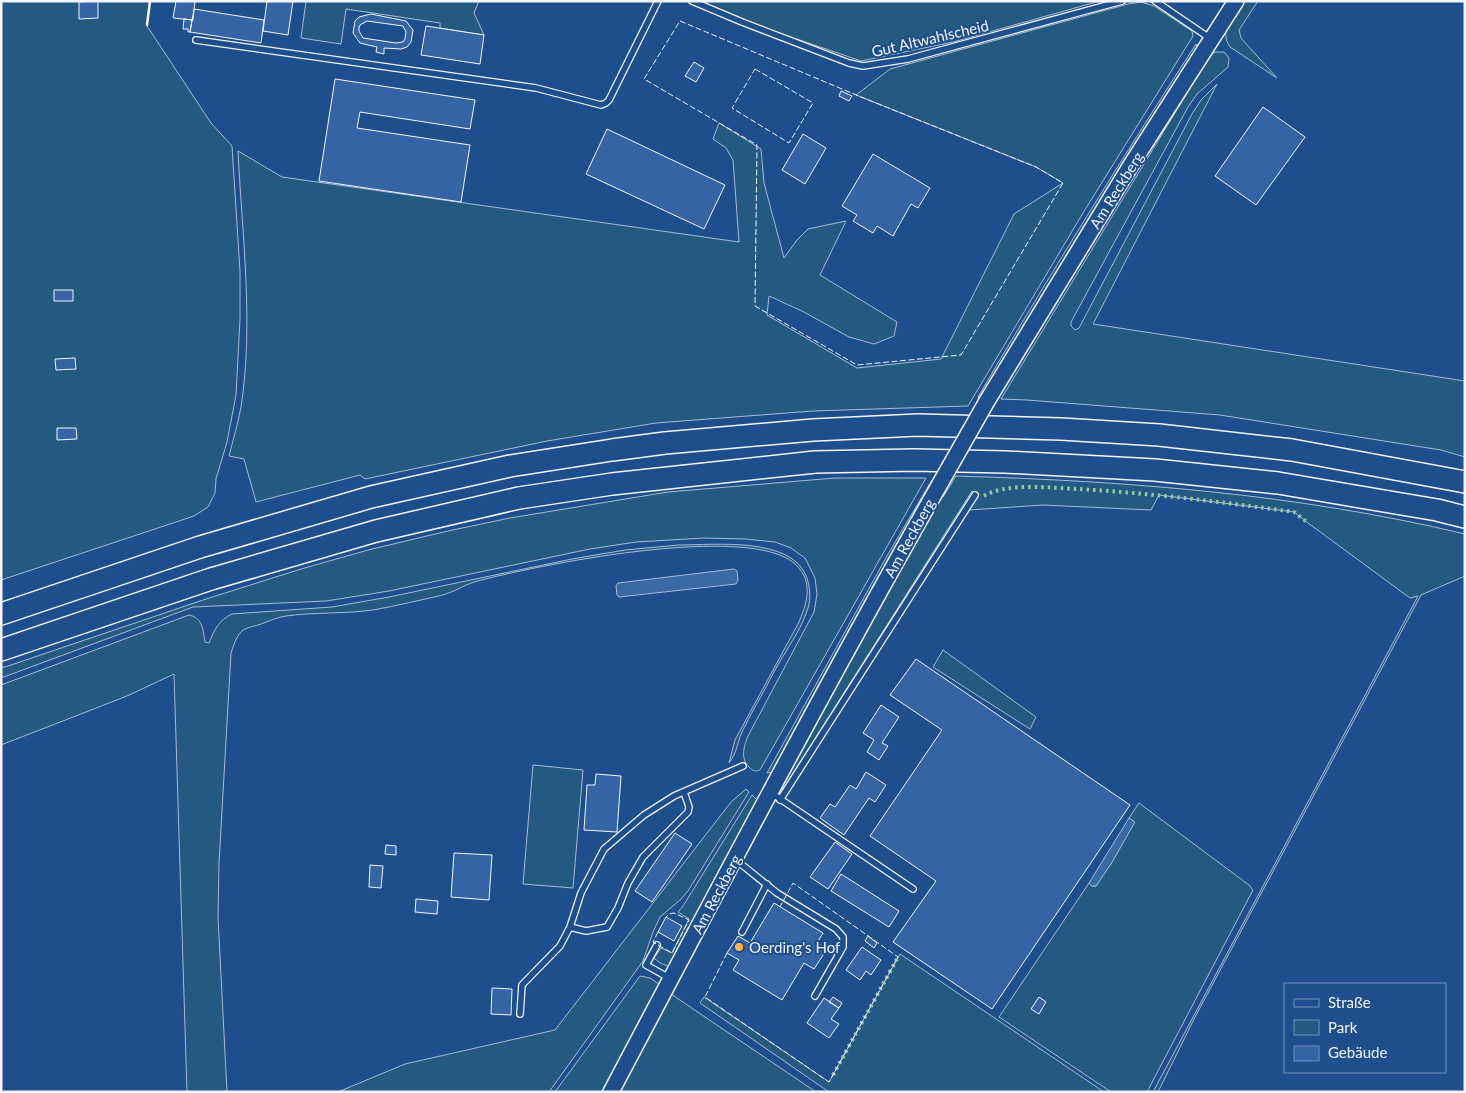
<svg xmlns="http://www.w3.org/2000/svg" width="1466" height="1093" viewBox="0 0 1466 1093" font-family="Lato,sans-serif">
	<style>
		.green { fill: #245a82; stroke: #a8bbd7 }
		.water { fill: #3b69a3; stroke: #a8bbd7 }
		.building { fill: #3563a3; stroke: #f2f6ff; fill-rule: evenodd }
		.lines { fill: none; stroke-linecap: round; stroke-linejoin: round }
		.service-casing { stroke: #f2f6ff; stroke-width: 8 }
		.tertiary-casing { stroke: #f2f6ff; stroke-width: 18 }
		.motorway-casing { stroke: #f2f6ff; stroke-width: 24 }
		.service { stroke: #1f4e8c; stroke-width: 5.5 }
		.tertiary { stroke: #1f4e8c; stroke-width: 15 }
		.motorway { stroke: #1f4e8c; stroke-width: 21 }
		.tertiary-bridge-casing { stroke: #f2f6ff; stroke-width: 18; stroke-linecap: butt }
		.tertiary-bridge { stroke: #1f4e8c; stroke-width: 15 }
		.hedge { stroke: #97c8a6; stroke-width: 4; stroke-dasharray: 2.5 4; stroke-linecap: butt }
		.fence { stroke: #f2f6ff; stroke-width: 1; stroke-dasharray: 6 2.5; stroke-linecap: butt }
		.wall { stroke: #f2f6ff; stroke-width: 2.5 }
		.poi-dot { fill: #ffb74d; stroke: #1f4e8c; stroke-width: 2 }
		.labels { text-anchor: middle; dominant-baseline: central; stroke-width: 4; stroke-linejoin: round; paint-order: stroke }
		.street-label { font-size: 15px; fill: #f2f6ff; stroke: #1f4e8c }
		.poi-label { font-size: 15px; fill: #f2f6ff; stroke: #1f4e8c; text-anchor: start }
	</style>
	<rect width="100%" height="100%" fill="#1f4e8c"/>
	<path class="green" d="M1,1H150L147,26L211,123L232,146L240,271V319L236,395L227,442L216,479L215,493L208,507L194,516L1,580Z
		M306,1H479L474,13L484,35L440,28V23L346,9L341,44L301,38Z
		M700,1H1100L953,42L861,61L759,26Z
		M1244,1H1258L1239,30L1241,38L1277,78L1230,47C1218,30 1234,16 1244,1Z
		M1141,2L1154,6L1192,31L1193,36L1083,213L968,406L813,411L656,423L547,441L365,479L360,475L256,502L244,459L229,456C233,440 238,423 241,407C254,322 242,236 238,151L282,177L739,242L733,160L726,148L713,139L719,123L761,149L764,183L784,258L797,240L808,229L846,221L820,275L897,322L894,336L874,344L849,337L804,312L769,296L767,315L857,368L941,359L1014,214L1063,183L1036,167L856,95L890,69L1128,4Z
		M1196,44L1197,47L1196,52L981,400L978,397C1048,277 1121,160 1196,44Z
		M1215,52H1224L1229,58L1228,67L1197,94L1188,107L1071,322V326L1075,330L1079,328L1192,114L1201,100L1217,84L1093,324L1465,381V457L1441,450L1220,415L1027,400L1001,399L1209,57Z
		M956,476C1128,481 1297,494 1465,534V576L1421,595L1194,1019L1158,1092H1153L1418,596L1410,598L1308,523L1294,512L1159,495L1151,510L1043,505L969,510L979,494L972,491L783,789L782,783L940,495L943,497Z
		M835,478H926L760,770C755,772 753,771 749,767C740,758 744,746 748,736L814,612L817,594L815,578L805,558L791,548L775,542L745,539L704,538L636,542L590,549L389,591L326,601L193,607L1,678V668L8,666L206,599L301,569L368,550L448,531L510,518L668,492Z
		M932,480V482L772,772L767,773L888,554Z
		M679,545C714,545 793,536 807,578C810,588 811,598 808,608C801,631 785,651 774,672C764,692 752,711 742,732C737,743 737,753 729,763L735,740L798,624C807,604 814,582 796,565C753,521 532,566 474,582C464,585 454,592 443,595C420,600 396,606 373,610C344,614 315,612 286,616C278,617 269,621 261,624C256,626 248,627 243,630C236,636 234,645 231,653L219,863L218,917L227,1092H187L174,674L127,696L1,745V685L189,615C203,618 203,630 205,642L209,643C214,630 219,620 232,614L332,607L389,597L572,559L625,550Z
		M943,650L1036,717L1030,729L933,667Z
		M533,765L583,770L573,888L523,884Z
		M746,789L749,792L688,891L681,899L660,917L653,932L643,961L549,1092H338L405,1064L555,1030L731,802Z
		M752,795L758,801L670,967L660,963L654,958L661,948L672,953L689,919L678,912L683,906Z
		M1139,803L1249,885L1253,890L1147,1092H1111L999,1017L1089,883L1092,886H1096L1116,855L1134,822L1129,818Z
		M900,954L1104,1092H829L700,1003L704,997L829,1082Z
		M640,976L650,978L660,985L604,1092H555Z
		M671,994L816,1092H619Z"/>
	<path class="water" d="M734,569L737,571L738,580L736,584L619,597L617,595L616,586L618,583Z
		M1129,818L1135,822L1111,864L1096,886H1092L1089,883Z"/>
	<path class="building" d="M98,1V18L79,19V2Z
		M176,1H195L193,20L173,18Z
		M267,1H293L288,35L263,31Z
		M194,9L264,20L261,43L190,32Z
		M371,14L406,21L413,30L411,42L407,47L401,49L384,48V54L376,52L377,47L360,43L353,33L355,21L359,17ZM367,21L403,26L406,32L405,39L403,42L396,43L363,38L359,31V28L360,25Z
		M184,19L192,20L190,32H188V29H183Z
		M426,26L484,35L480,64L421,55Z
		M694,62L704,68L696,82L685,76Z
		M335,79L475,100L470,129L360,112L357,128L470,145L461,202L319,181Z
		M841,91L852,96L849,101L839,96Z
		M1263,107L1305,137L1256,205L1215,176Z
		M607,129L725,185L704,229L586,174Z
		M803,134L826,148L805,184L782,170Z
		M873,154L930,188L918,208L911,204L893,236L877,226L873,233L853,221L857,215L842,206Z
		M54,290H73V301H54Z
		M75,358L76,369L56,370L55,359Z
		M57,428H76L77,439L57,440Z
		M916,659L1130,805L992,1009L893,942L936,881L870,836L942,730L890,695Z
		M881,705L899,717L882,743L888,746L879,760L867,752L874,740L863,733Z
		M866,772L886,785L875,802L869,798L844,835L820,818L830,804L835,807L850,785L856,789Z
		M596,774L621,776L617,832L584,830L587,785H595Z
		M675,833L692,844L652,902L635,891Z
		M835,842L852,854L828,889L810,877Z
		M386,845L396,846V855L385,854Z
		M454,853L492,855L489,900L451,897Z
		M370,865L383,866L381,888L369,887Z
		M841,874L899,911L889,927L831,891Z
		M416,899L438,901L437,914L415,912Z
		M774,903L823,933L817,943L827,949L814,969L804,963L782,1000L733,970L739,960L727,953L738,936L750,943Z
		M666,917L682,926L674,941L658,932Z
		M868,936L877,943L874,948L865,941Z
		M862,947L881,960L871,975L866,971L860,980L846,970Z
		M492,988L512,989L511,1015L491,1014Z
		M833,997L842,1003L839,1008L829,1002Z
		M1039,997L1046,1002L1039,1014L1031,1009Z
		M824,998L839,1008L831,1019L839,1024L829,1038L807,1023Z"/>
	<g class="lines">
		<g class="service-casing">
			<path id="service" d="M692,1L742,22L849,63L863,66L908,59L1122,1
				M1155,1L1211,39
				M196,40L536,88L601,105L606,103L609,100L658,1
				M770,792L913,889
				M780,800L975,495
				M736,860L777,893L836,929L843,937V947L815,996
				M570,927L586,931L607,927L618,908L628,883L643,857L688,812L689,807L684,792
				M742,932L767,884
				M657,945L646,965L671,979
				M520,1014L522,985L560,946L570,927L581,893L604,849L644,815L674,796L743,766"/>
		</g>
		<g class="tertiary-casing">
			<path id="tertiary" d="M987,401L1131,165L1236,1
				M611,1092C719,887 827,683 941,482"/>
		</g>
		<g class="motorway-casing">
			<path id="motorway" d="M1,614L200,547L371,497L510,466L612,450L665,443L813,430L918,425L1061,429L1159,435L1292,450L1465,482
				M1,650L211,579L376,531L519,498L612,484L815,462L914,460L1005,462L1155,470L1278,483L1437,510L1465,517"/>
		</g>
		<use href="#service" class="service"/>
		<use href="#tertiary" class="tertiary"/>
		<use href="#motorway" class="motorway"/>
		<g class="tertiary-bridge-casing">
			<path id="tertiary-bridge" d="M941,482L987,401"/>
		</g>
		<use href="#tertiary-bridge" class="tertiary-bridge"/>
		<path class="hedge" d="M984,496C1008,482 1050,488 1078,489C1150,493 1222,502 1294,512L1308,523
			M833,1075L898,957"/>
		<path class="fence" d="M680,21L861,97L1036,167L1063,183L961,355L857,365L755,306L757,145L644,79Z
			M755,69L813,103L789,143L732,108Z
			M658,932L653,942L672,953L689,920L674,913L669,914L666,917
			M727,953L705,997L829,1082L898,957L793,883L780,907"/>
		<path class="wall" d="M147,25L150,1"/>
	</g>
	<circle class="poi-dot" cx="739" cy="947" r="5"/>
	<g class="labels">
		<g class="street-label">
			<text transform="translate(930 38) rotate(-13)">Gut Altwahlscheid</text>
			<text transform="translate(1116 190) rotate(-58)">Am Reckberg</text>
			<text transform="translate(909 538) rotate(-61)">Am Reckberg</text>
			<text transform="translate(716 894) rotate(-62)">Am Reckberg</text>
		</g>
		<g class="poi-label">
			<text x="749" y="947">Oerding's Hof</text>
		</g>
	</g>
	<rect width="1466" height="1093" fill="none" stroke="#f2f6ff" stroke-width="5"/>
	<rect x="1284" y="983" width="162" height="90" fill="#1f4e8c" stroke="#7391ba"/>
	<rect x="1294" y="999" width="25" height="8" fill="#1f4e8c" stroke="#7391ba"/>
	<text x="1328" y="1008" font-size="15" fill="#f2f6ff">Straße</text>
	<rect x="1294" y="1020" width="25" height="15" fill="#245a82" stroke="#7391ba"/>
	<text x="1328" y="1033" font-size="15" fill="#f2f6ff">Park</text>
	<rect x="1294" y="1046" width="25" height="15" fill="#3563a3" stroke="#7391ba"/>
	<text x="1328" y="1058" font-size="15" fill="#f2f6ff">Gebäude</text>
</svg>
